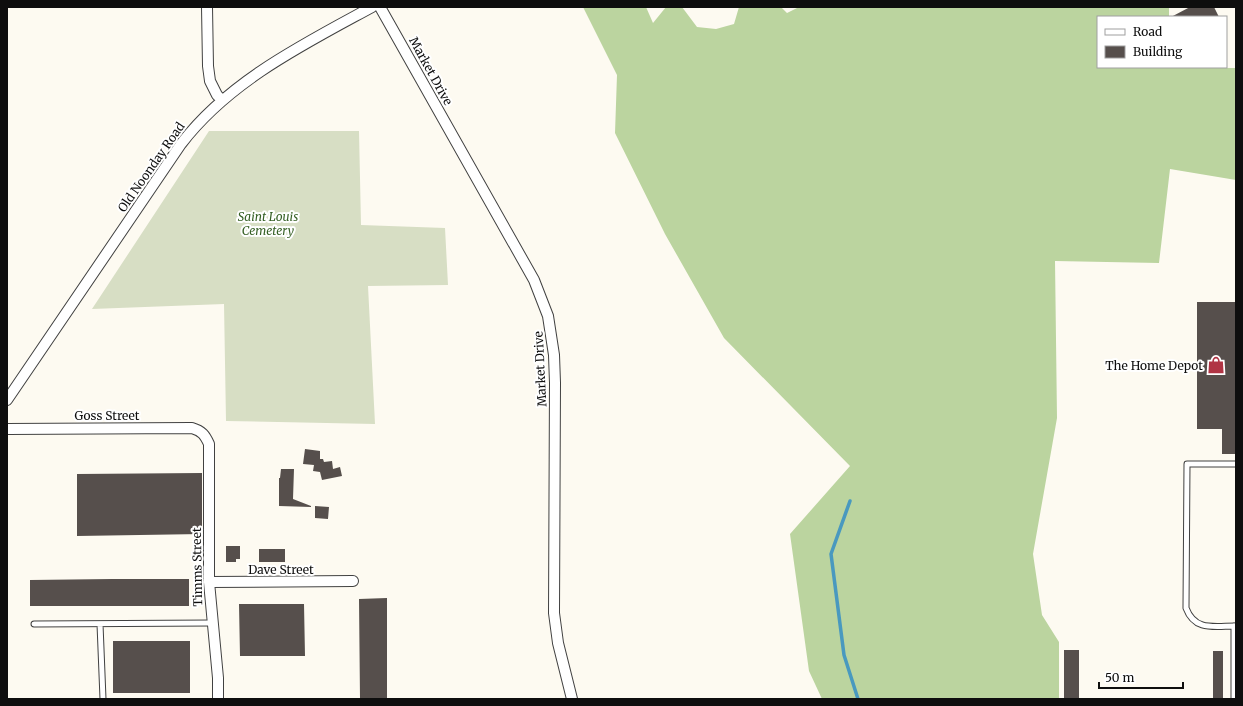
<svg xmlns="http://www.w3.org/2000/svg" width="1243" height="706" viewBox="0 0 1243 706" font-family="Merriweather,serif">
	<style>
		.forest { fill: #bbd49f }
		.cemetery { fill: #d7dec4 }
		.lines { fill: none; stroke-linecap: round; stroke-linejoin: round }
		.stream { stroke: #4999bf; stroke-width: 3.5 }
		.building { fill: #564f4c }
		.service-casing { stroke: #414141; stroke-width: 7 }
		.minor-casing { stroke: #414141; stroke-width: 12 }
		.service { stroke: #fff; stroke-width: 5 }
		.minor { stroke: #fff; stroke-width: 10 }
		.labels { text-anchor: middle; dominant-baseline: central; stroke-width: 4; stroke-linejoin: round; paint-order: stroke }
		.street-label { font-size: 12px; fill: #0e0e0e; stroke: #fff }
		.park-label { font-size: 12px; font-style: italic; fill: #366025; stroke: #fff }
		.poi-label { font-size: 12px; fill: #0e0e0e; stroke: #fff; text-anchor: end }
	</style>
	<rect width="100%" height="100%" fill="#fdfaf1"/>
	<path class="forest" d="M583,7H646L653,23L666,7H682L697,27L716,29L734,24L739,7H781L787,13L799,7H1169V17H1098V67L1236,68V180L1170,169L1159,263L1055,261L1057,418L1033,554L1042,615L1059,642V699H822L809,671L790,534L850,466L724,338L665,234L615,133L617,75Z"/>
	<path class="cemetery" d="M209,131H359L361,225L445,228L448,285L368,286L375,424L226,421L224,304L92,309Z"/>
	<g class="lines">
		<path class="stream" d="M850,501L831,554L844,655L858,699"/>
	</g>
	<path class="building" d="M1190,7H1214L1219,17H1171Z
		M1197,302H1236V454H1222V429H1197Z
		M305,449L320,451V459H323L324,462L332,461L333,469L340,467L342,476L322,480L320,472L313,471L314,465L303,464Z
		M281,469H294L293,499L311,506V507L279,506V478H280Z
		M202,473V534L77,536V474Z
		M315,506L329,507L328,519L315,518Z
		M226,546H240V559H236V562H226Z
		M259,549H285V562H259Z
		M112,579H189V606H30V580Z
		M387,598V699H360L359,599Z
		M239,604H304L305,656H240Z
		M113,641H190V693H113Z
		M1064,650H1079V699H1064Z
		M1213,651H1223V699H1213Z"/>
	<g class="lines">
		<g class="service-casing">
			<path id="service" d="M1236,464H1187L1186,608C1195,632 1215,626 1236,626
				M34,624L212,623
				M100,624L103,699
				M1234,626V699"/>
		</g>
		<g class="minor-casing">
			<path id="minor" d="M207,7L208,66L210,81L217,95L222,100
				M380,7L534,280L548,316L554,355L555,383L554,613L558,643L572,699
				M7,400L181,144C229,81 304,44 372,7
				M7,429L192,428C202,431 205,435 209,444V582L218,678V699
				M209,582L353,581"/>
		</g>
		<use href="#service" class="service"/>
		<use href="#minor" class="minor"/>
	</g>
	<defs>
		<g id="shop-bare" transform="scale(1.38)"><path d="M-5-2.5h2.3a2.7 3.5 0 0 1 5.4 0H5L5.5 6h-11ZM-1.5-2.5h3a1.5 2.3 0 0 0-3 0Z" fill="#b03444" stroke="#fff" stroke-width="2.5" paint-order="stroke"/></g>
	</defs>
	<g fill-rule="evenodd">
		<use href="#shop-bare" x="1216" y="365"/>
	</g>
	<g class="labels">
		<g class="street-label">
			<text transform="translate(431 71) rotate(61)">Market Drive</text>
			<text transform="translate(151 167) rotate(-55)">Old Noonday Road</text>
			<text transform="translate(540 369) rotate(-93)">Market Drive</text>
			<text x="107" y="415">Goss Street</text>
			<text transform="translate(197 567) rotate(-91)">Timms Street</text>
			<text x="281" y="569">Dave Street</text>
		</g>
		<g class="park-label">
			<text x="268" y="216">Saint Louis<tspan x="268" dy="14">Cemetery</tspan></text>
		</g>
		<g class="poi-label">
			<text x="1203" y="365">The Home Depot</text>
		</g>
	</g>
	<rect width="1243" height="706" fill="none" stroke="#0e0e0e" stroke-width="16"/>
	<rect x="1097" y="16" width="130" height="52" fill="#ffffff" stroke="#9f9f9f"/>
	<rect x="1105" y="29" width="20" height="6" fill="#ffffff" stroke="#9f9f9f"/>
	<text x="1133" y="36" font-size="12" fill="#0e0e0e">Road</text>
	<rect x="1105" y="46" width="20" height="12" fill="#564f4c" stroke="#9f9f9f"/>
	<text x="1133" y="56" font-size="12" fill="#0e0e0e">Building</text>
	<path d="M1099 682v6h84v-6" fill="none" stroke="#0e0e0e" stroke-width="2"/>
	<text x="1105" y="682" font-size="12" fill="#0e0e0e" stroke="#ffffff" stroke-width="3" paint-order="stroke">50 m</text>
</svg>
